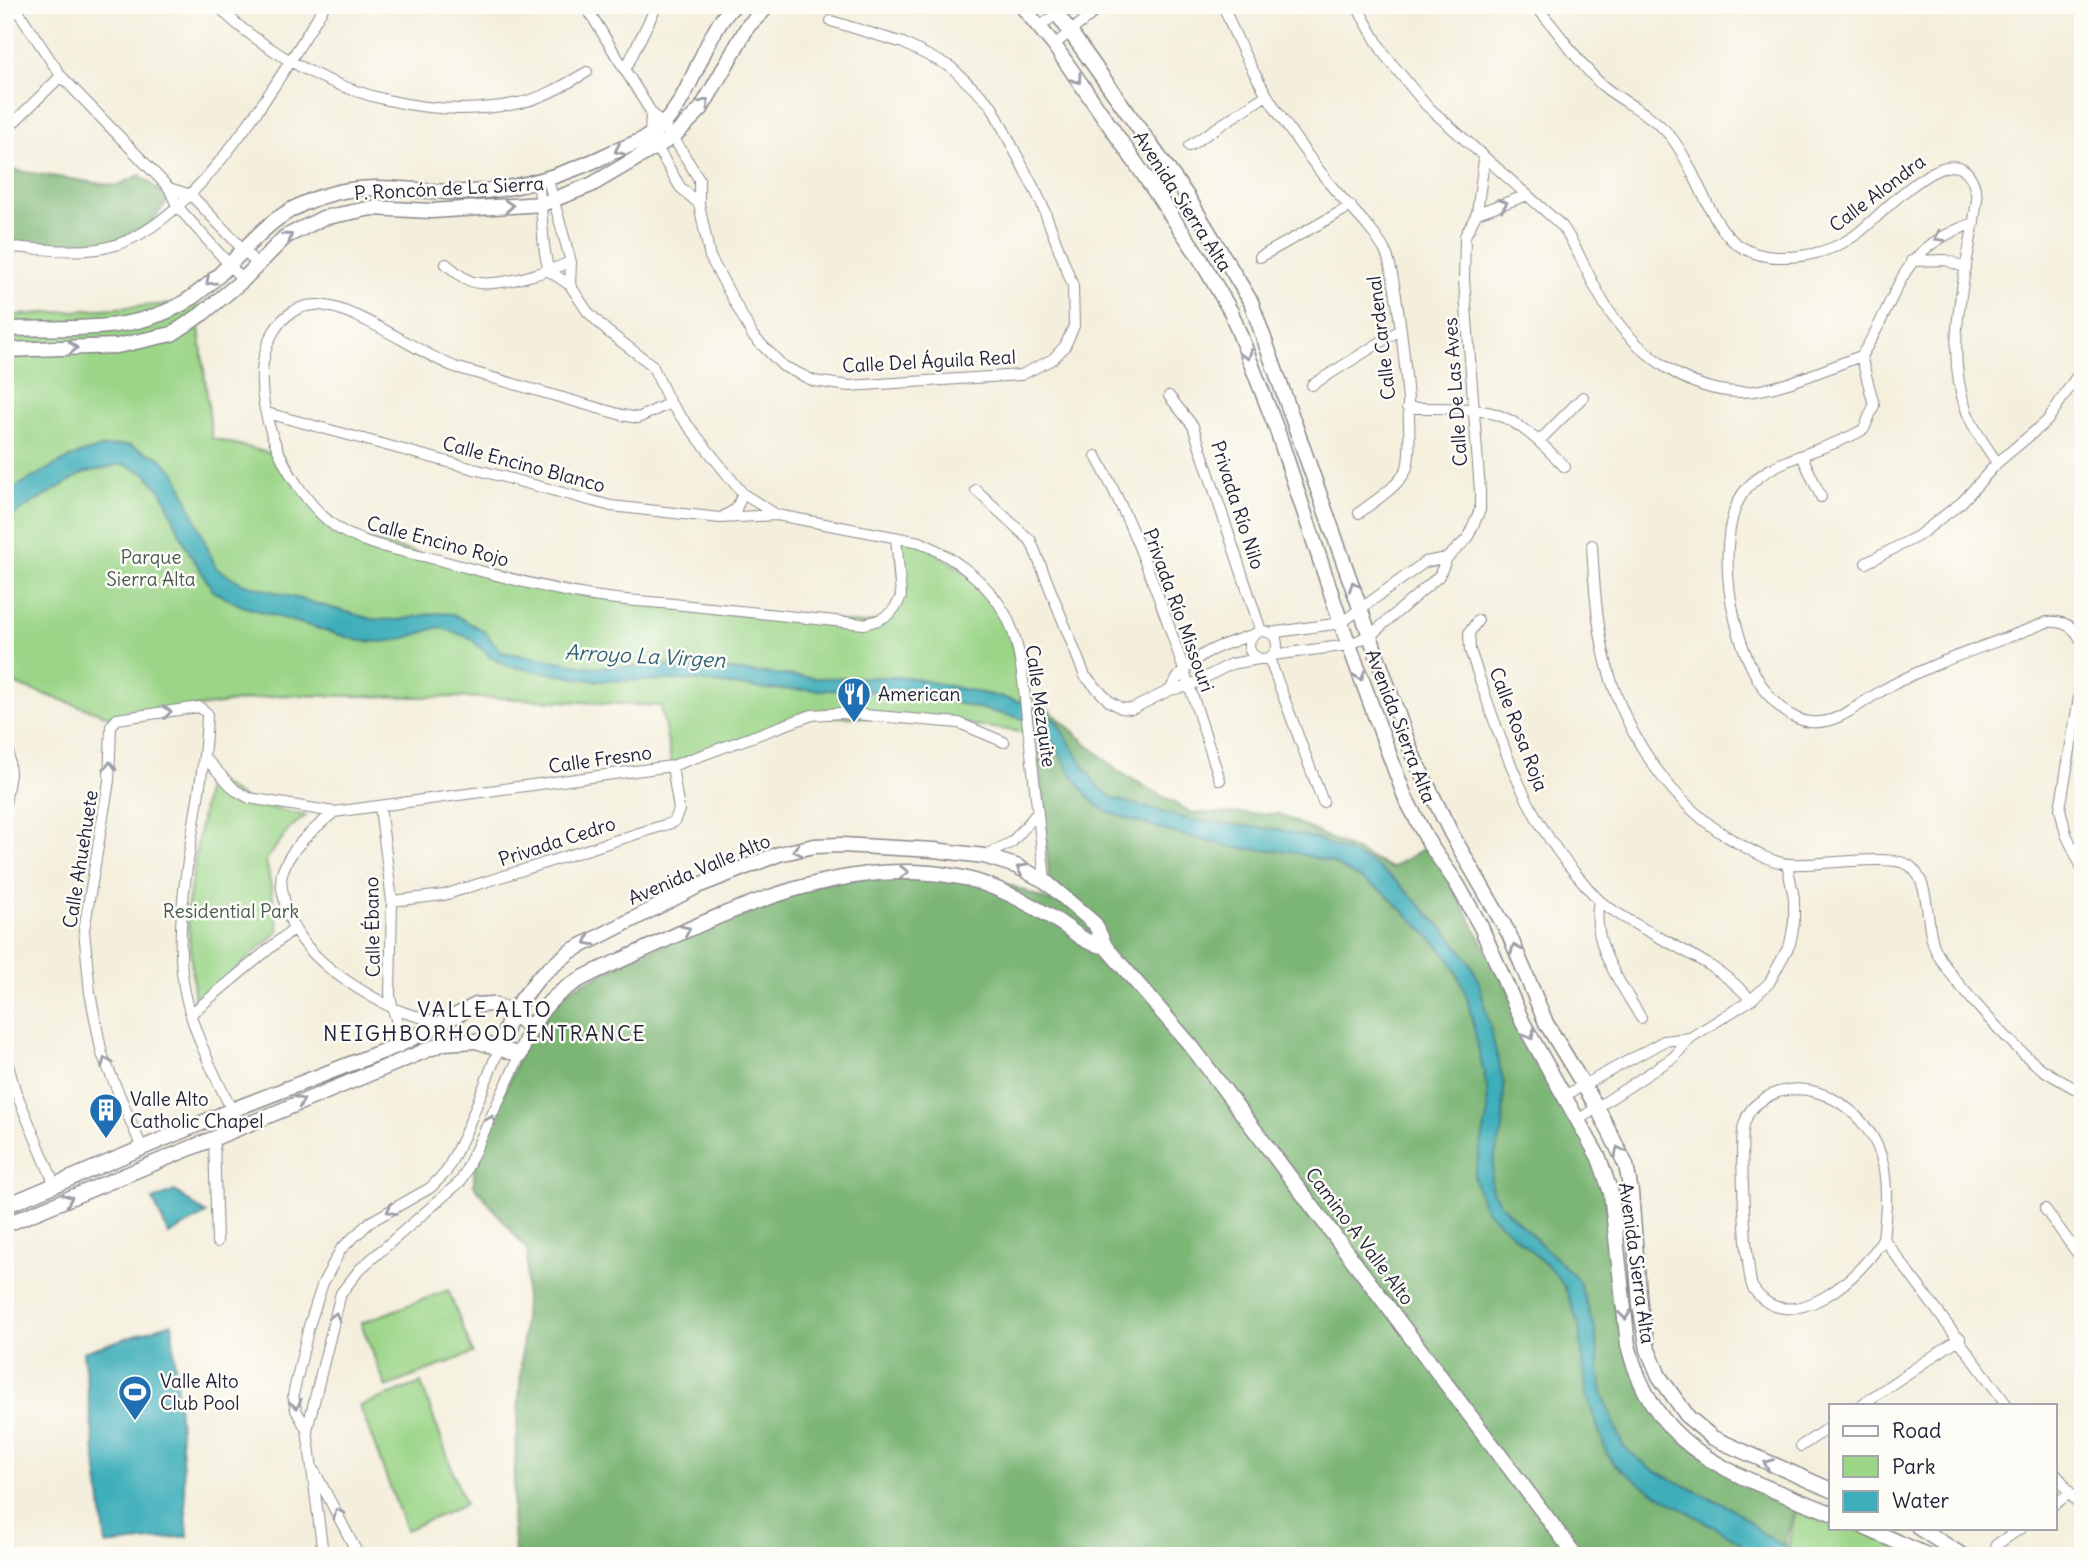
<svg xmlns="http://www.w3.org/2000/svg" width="2088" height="1561" viewBox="0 0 2088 1561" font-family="Delius,sans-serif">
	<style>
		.green { fill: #9bd588; stroke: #5e7c62; stroke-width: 2 }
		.forest { fill: #7cb674; stroke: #4f6c58; stroke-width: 2 }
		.water { fill: #3eaeba; stroke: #30687a; stroke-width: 2 }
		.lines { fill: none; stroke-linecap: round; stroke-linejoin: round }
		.street-casing { stroke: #8b888c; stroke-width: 12 }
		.secondary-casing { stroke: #8b888c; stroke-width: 17 }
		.street { stroke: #fff; stroke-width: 10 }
		.secondary { stroke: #fff; stroke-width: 14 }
		.oneway { stroke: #9c9ca7 }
		.labels { text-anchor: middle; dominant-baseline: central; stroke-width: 5; stroke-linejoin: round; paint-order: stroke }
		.street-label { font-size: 19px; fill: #22223b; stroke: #fdfcf7 }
		.park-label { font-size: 19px; fill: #465852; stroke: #fdfcf7 }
		.poi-label { font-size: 19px; fill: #22223b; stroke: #fdfcf7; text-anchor: start }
		.water-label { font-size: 21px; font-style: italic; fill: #2f6174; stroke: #fdfcf7 }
		.neighbourhood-label { font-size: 21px; letter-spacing: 2px; fill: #22223b; stroke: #fdfcf7 }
	</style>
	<rect width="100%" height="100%" fill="#fdfcf7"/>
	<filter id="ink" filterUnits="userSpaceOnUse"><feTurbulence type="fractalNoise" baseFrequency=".0143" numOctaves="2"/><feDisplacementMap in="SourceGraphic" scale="14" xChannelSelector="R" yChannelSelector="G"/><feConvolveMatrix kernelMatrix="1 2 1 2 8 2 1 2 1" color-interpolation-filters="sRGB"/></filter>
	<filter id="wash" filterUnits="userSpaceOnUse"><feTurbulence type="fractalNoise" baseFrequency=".00686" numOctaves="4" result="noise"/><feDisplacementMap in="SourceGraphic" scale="28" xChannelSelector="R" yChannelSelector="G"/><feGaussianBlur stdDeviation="1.57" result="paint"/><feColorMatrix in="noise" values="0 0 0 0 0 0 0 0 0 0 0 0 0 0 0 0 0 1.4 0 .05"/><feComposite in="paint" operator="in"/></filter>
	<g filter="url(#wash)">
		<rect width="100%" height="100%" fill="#f4efdc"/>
		<path class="green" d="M196,302L212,438L281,456L315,509L359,538L582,595L863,624L883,620L901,596L896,537L920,542L982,584L1009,623L1028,733L959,723L812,715L672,766L661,706L500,698L281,695L117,719L5,681V316Z
			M208,776L251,803L306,816L291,827L266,860L279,931L195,1005L187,910Z
			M448,1290L473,1353L386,1387L361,1323Z
			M421,1383L465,1505L406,1530L360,1406Z
			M1797,1505L1831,1519V1528H1853L1922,1556H1786Z"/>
		<path class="forest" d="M5,169L116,186L140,175L169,199C161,208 154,221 144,229C115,254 42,247 5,241Z
			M1034,697L1118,771L1192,813L1279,814L1391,868L1430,845L1599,1158L1625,1316L1642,1384L1684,1442L1797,1505L1780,1556H515L512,1518L528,1251L474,1185V1169L530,1028L557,995L730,911L822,883L922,872L1005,883L1051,902Z"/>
		<path class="water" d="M129,445L159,457L176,473L216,568L242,583L372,619L398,620L435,613L453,614L484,631L502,652L593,667L678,665L816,678L908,677L1009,699L1032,705L1056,721L1096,785L1112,798L1191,820L1280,830L1317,839L1374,864L1397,882L1450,936L1469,961L1478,979L1504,1084L1503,1130L1495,1154L1491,1181L1492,1191L1501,1205L1579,1281L1595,1330L1602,1392L1623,1446L1649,1468L1735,1510L1763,1534L1803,1556H1754L1736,1540L1642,1485L1614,1464L1607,1454L1587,1396L1579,1325L1564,1286L1552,1270L1489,1213L1483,1205L1474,1177L1488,1113L1487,1088L1467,997L1453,964L1436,943L1385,893L1331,862L1289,851L1237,848L1174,833L1107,812L1092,801L1075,780L1044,727L1032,721L910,692L766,689L688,680L595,681L507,666L490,657L470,638L439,627L403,639L383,642L360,641L242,606L214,592L187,549L162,492L145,473L123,464L83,473L5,520V493C45,472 81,444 129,445Z
			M175,1191L206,1214L169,1235L153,1200Z
			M172,1323L188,1536L106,1545L83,1352Z"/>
	</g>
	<g filter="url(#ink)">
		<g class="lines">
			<g class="street-casing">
				<path id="street" d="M14,5L61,76L169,188L177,206L243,280
					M218,5C232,22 249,34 267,46C339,96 432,121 519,103C544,98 566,84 587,72
					M585,5L651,112L673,137L699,179V204L710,257L753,336L783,366L814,381L849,386L1021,375L1053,359L1065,346L1074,326L1073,286L1041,202L991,105L951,67L903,43L831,21
					M1223,5C1248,72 1285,127 1329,183C1348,207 1372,226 1386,253C1398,279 1417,446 1406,470C1398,487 1374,501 1359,513
					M1356,5L1384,54L1426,105L1562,226C1582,254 1591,286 1611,314C1640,354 1687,391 1739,392C1775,393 1827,368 1861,356
					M1534,5C1559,30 1577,63 1603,86C1625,104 1653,114 1671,137C1694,165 1708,219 1733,241C1746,252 1765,258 1782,257C1809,257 1835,250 1857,234C1883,215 1966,116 1977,199C1969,267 1941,346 1967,412C1974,431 1987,447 1997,463
					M1039,27L1069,5
					M1054,45L1103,5
					M625,70L657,5
					M651,112L650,135L680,187L699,204
					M5,131L61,76
					M1189,146L1265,96
					M548,180L571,262L570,285
					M538,183C544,213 540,241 549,271L570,285L587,311L607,331L652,365L670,403L743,494L777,515
					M169,188L191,195L257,264
					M1477,213L1528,195
					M5,247C39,248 80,255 112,246C197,223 280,77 325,5
					M1260,257L1351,206
					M1911,261L1946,260L1966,268
					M446,264C456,272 466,282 479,283C504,286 548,271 571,262
					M1861,356L1874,405L1864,429C1827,452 1776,455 1747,488C1703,537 1738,712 1810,722C1834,725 1854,708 1873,696C1926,663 1989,646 2047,622C2065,620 2077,628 2083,645
					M1861,356C1903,293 1893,251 1974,223
					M1312,385L1400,330
					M1169,396L1193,426L1261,631
					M670,403L638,418L622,415L455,367C418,353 352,304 316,305C298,305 283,316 274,331C239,389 285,490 336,527C362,545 401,550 431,558C480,571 530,585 580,594C611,600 643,601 674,604C737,611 800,617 864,624C882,620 894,615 901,596L896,537
					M1407,408C1491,408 1504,404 1565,467
					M267,413L611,506L720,518L777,515L920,542C949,555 981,577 999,604C1023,637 1023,688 1028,727C1034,779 1040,830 1045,881
					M1539,441L1583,397
					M1096,456C1150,554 1185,674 1220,780
					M1802,456L1821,497
					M976,490L1031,541L1085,676L1109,701L1121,708L1132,709L1170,690L1189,686L1231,664L1259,659
					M724,516L736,509L743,494
					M1592,545C1594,585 1597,628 1607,666C1626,736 1672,806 1736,842C1752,851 1770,862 1789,864C1817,867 1891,852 1910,866C1931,882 1925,923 1934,946C1944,974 2016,1050 2042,1069C2055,1078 2069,1085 2083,1093
					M1866,563L1918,536L1962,502L1997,463L2047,421L2083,367
					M1478,620L1469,633L1470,650C1497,729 1520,810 1576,874C1584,883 1592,894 1601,902C1648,938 1713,956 1751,1000
					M1249 645a14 14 0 1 1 28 0a14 14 0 1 1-28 0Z
					M1270,633L1341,623L1425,562L1447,558
					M1273,655L1349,645L1372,634L1439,576L1447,558L1467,539L1480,510V491L1464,280L1465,236L1477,213L1484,160
					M1269,658L1323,802
					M2083,674L2060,809L2066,834L2083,870
					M1170,690C1189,655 1215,647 1252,635
					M5,705L10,774L5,804
					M206,759L235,790L249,798L334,812L672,766L812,715L841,713L959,723L1004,742
					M380,807L392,901L390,994C392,1012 401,1026 399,1045
					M334,812C316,828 293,845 284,868C279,878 282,888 284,899C292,950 347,984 389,1006C405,1015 424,1017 440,1023
					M984,856L1012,842L1038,812
					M1599,900C1590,943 1620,982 1641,1018
					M392,901L444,895L674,822L679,810L672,766
					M192,1013L293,929
					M5,1054L15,1090L55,1185
					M1564,1096L1664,1041L1690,1038
					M1578,1120L1674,1057L1690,1038L1751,1000L1769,983L1790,944L1794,923V898L1787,864
					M214,1139L217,1242
					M142,1148L102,1054L90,993L84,930L109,781L111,726L117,719L199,707L207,713C205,799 174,887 182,972C187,1026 217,1079 240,1127
					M2045,1209L2083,1261
					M1883,1238C1864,1275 1789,1342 1753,1288C1746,1278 1739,1141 1744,1125C1746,1117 1751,1108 1758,1103C1806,1065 1873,1112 1883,1164C1888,1189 1886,1213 1883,1238L2007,1405
					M1861,1405L1960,1338
					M307,1430L341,1293L360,1269L461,1181L520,1055
					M1801,1446L1831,1426
					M315,1472L359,1556
					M2055,1472L2083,1511
					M2055,1504L2070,1493
					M1996,1545L2021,1528
					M328,1556L323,1554L307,1430L296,1410L293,1395L309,1326L323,1283L341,1249L370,1222L430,1188L446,1172L465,1134L500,1046"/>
			</g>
			<g class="secondary-casing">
				<path id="secondary" d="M1021,5L1054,45L1135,162L1198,255L1231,312L1277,430L1341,623L1405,797L1430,845L1457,884L1481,927L1523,1023L1599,1158L1611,1193L1628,1345C1655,1455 1737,1475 1831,1513
					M1051,5L1187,196L1251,302L1412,754L1451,833L1509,934L1546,1023L1598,1109L1626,1165L1631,1192L1640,1306L1648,1350L1659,1376L1688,1417L1713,1438L1831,1490
					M5,329C67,327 138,335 191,298C247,259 258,212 334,193C374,183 410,191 450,192C508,194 562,177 613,152C626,147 640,142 652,134C693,104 698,42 734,5
					M5,350L117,346L172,334L202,314L243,280L285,237L323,218L372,208L431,211L542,204L591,185L673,137L701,109L748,26L769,5
					M500,1046L512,1012L540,976L571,951L700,885L779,854L814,846L841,845L934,850L984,856L1016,866L1045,881L1095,924L1105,946L1192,1047L1576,1556
					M5,1206L232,1110L399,1045L476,1005L493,1004L512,1012L530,1028
					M5,1225L444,1043L476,1041L520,1055C528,1032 537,1013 555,997C578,976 612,965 639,952C736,907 849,855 959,877C994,884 1029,903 1059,922C1076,933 1085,944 1105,946
					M1866,1528L1929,1556
					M1919,1528L1963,1556"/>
			</g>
			<use href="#street" class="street"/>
			<use href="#secondary" class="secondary"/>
		</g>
		<defs><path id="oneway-chevron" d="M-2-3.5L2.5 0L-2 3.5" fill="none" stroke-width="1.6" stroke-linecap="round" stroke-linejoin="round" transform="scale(1.75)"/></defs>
		<g class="oneway">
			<use href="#oneway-chevron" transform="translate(1077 79) rotate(55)"/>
			<use href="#oneway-chevron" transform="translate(705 103) rotate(-54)"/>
			<use href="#oneway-chevron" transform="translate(619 150) rotate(155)"/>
			<use href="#oneway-chevron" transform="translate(1503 204) rotate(-20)"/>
			<use href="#oneway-chevron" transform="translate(509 206) rotate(-4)"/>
			<use href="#oneway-chevron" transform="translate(288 237) rotate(-35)"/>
			<use href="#oneway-chevron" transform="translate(1939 237) rotate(151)"/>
			<use href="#oneway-chevron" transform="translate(210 281) rotate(138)"/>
			<use href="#oneway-chevron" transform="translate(73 348) rotate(-2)"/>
			<use href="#oneway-chevron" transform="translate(1247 355) rotate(69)"/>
			<use href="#oneway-chevron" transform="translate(1354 586) rotate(-109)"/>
			<use href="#oneway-chevron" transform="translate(1360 676) rotate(70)"/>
			<use href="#oneway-chevron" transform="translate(167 712) rotate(-8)"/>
			<use href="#oneway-chevron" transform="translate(110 766) rotate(-89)"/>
			<use href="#oneway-chevron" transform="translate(797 850) rotate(167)"/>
			<use href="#oneway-chevron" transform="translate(1021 869) rotate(-155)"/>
			<use href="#oneway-chevron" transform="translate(904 872) rotate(-1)"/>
			<use href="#oneway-chevron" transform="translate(686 930) rotate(-25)"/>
			<use href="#oneway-chevron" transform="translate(589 941) rotate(152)"/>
			<use href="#oneway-chevron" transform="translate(1515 949) rotate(-113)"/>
			<use href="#oneway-chevron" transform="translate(1530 1035) rotate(62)"/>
			<use href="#oneway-chevron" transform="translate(106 1062) rotate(-111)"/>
			<use href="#oneway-chevron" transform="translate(300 1101) rotate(-23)"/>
			<use href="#oneway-chevron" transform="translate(491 1120) rotate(-66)"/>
			<use href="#oneway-chevron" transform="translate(1619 1151) rotate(-115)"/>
			<use href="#oneway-chevron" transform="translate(68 1199) rotate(-22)"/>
			<use href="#oneway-chevron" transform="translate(391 1210) rotate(154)"/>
			<use href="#oneway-chevron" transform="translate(1625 1315) rotate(83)"/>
			<use href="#oneway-chevron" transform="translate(335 1317) rotate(-75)"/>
			<use href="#oneway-chevron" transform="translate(296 1404) rotate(76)"/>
			<use href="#oneway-chevron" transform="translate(1768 1464) rotate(-157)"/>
			<use href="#oneway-chevron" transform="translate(338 1513) rotate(-116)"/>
		</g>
	</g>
	<defs>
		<g id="restaurant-pin" transform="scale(1.75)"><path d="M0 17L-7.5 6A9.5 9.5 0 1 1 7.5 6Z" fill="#1f6fb2" stroke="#fdfcf7"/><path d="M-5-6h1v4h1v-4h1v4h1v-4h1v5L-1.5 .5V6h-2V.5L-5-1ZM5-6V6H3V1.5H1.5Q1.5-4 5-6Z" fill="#fff"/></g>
		<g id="building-pin" transform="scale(1.75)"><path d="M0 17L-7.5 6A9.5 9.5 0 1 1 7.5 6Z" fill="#1f6fb2" stroke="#fdfcf7"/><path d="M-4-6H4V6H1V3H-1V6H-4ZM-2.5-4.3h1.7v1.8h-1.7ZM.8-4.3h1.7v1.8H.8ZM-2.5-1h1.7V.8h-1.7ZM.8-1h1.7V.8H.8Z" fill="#fff"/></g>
		<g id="stadium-pin" transform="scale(1.75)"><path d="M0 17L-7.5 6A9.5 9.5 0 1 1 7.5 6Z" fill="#1f6fb2" stroke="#fdfcf7"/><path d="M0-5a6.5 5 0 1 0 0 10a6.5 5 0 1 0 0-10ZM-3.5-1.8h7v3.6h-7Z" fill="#fff"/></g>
	</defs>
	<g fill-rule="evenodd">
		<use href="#restaurant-pin" x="854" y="694"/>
		<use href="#building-pin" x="106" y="1110"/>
		<use href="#stadium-pin" x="135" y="1392"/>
	</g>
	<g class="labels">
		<g class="street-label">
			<text transform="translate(449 188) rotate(-3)">P. Roncón de La Sierra</text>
			<text transform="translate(1877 193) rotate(-37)">Calle Alondra</text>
			<text transform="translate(1183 201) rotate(57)">Avenida Sierra Alta</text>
			<text transform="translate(1381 338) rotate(-97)">Calle Cardenal</text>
			<text transform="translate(929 361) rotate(-3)">Calle Del Águila Real</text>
			<text transform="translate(1455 392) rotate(-94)">Calle De Las Aves</text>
			<text transform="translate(524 464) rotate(15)">Calle Encino Blanco</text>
			<text transform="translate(1238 505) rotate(72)">Privada Río Nilo</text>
			<text transform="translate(438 541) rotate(15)">Calle Encino Rojo</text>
			<text transform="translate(1179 610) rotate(70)">Privada Río Missouri</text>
			<text transform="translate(1041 706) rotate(82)">Calle Mezquite</text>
			<text transform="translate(1401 726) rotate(69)">Avenida Sierra Alta</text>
			<text transform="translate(1519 729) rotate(69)">Calle Rosa Roja</text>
			<text transform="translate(600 759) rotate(-8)">Calle Fresno</text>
			<text transform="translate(557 841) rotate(-18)">Privada Cedro</text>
			<text transform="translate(80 859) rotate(-81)">Calle Ahuehuete</text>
			<text transform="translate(699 869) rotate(-23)">Avenida Valle Alto</text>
			<text transform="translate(372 927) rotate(-91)">Calle Ébano</text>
			<text transform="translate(1360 1236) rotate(53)">Camino A Valle Alto</text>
			<text transform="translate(1637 1263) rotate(82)">Avenida Sierra Alta</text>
		</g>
		<g class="park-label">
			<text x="151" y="557">Parque<tspan x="151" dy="22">Sierra Alta</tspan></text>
			<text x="231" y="911">Residential Park</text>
		</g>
		<g class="poi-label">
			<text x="878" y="694">American</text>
			<text x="130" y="1099">Valle Alto<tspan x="130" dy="22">Catholic Chapel</tspan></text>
			<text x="160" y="1381">Valle Alto<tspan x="160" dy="22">Club Pool</tspan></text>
		</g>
		<g class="water-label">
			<text transform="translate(645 656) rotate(3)">Arroyo La Virgen</text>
		</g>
		<g class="neighbourhood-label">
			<text x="485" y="1009">VALLE ALTO<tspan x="485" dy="24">NEIGHBORHOOD ENTRANCE</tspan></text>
		</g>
	</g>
	<rect width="2088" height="1561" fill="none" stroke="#fdfcf7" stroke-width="28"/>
	<rect x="1829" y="1404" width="228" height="126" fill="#fdfcf7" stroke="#a5a5ac" stroke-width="2"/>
	<rect x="1843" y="1426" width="35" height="10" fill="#ffffff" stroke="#a5a5ac" stroke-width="2"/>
	<text x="1892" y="1438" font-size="21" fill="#22223b">Road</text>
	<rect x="1843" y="1456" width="35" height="21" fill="#9bd588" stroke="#a5a5ac" stroke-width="2"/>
	<text x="1892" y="1474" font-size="21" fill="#22223b">Park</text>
	<rect x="1843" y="1491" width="35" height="21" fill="#3eaeba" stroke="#a5a5ac" stroke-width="2"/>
	<text x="1892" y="1508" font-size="21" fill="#22223b">Water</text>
</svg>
